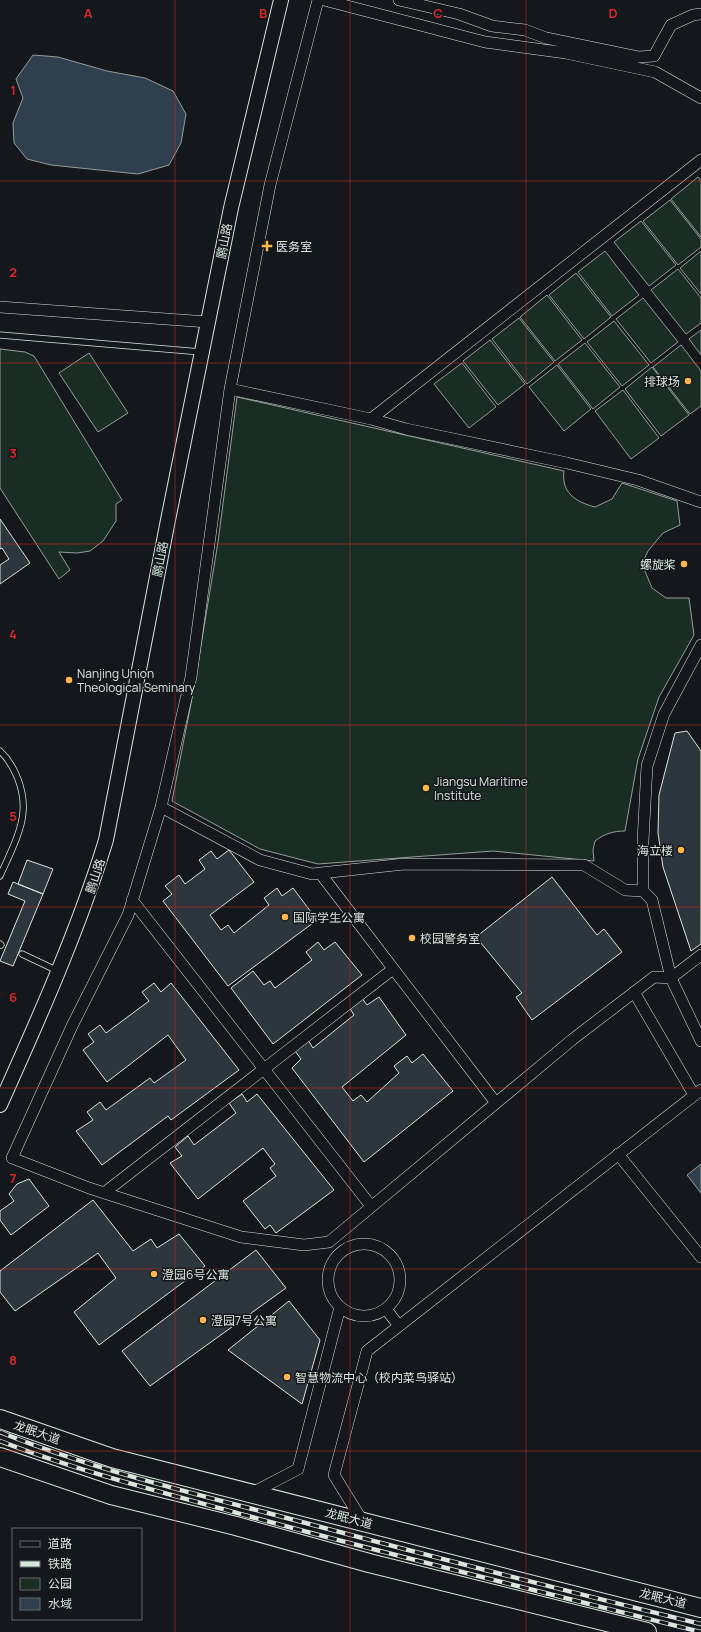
<svg xmlns="http://www.w3.org/2000/svg" width="701" height="1632" viewBox="0 0 701 1632" font-family="Manrope,'Noto Sans SC',sans-serif">
	<style>
		.green { fill: #1a2d24; stroke: #939e99 }
		.water { fill: #2f3f4d; stroke: #939e99 }
		.building { fill: #2c363c; stroke: #d8e6dc }
		.lines { fill: none; stroke-linecap: round; stroke-linejoin: round }
		.service-casing { stroke: #d8e6dc; stroke-width: 7 }
		.minor-casing { stroke: #d8e6dc; stroke-width: 12 }
		.tertiary-casing { stroke: #d8e6dc; stroke-width: 16 }
		.primary-casing { stroke: #d8e6dc; stroke-width: 20 }
		.service { stroke: #14181c; stroke-width: 5.5 }
		.minor { stroke: #14181c; stroke-width: 11 }
		.tertiary { stroke: #14181c; stroke-width: 14 }
		.primary { stroke: #14181c; stroke-width: 18 }
		.rail-casing { stroke: #d8e6dc; stroke-width: 4.5 }
		.rail { stroke: #14181c; stroke-width: 3; stroke-dasharray: 9; stroke-linecap: butt }
		.grid { fill: none; stroke: #d62828; stroke-width: 1; stroke-opacity: 0.55 }
		.poi-dot { fill: #ffb74d; stroke: #14181c; stroke-width: 1.5 }
		.labels { text-anchor: middle; dominant-baseline: central; stroke-width: 3; stroke-linejoin: round; paint-order: stroke }
		.street-label { font-size: 12px; fill: #d8e6dc; stroke: #14181c }
		.poi-label { font-size: 12px; fill: #d8e6dc; stroke: #14181c; text-anchor: start }
		.grid-label { font-size: 13px; text-anchor: middle; font-weight: bold; fill: #d62828; stroke: #14181c; stroke-width: 3; stroke-linejoin: round; paint-order: stroke }
	</style>
	<rect width="100%" height="100%" fill="#14181c"/>
	<path class="green" d="M698,177L701,181V237L671,199Z
		M670,200L701,239V247L678,265L643,221Z
		M641,221L676,265L649,286L614,242Z
		M605,251L639,295L612,316L578,272Z
		M701,251V294L680,268Z
		M678,269L701,298V323L686,334L651,290Z
		M576,273L611,317L584,339L549,295Z
		M547,295L582,340L555,361L520,317Z
		M643,298L678,342L651,363L616,319Z
		M519,318L554,362L527,384L492,339Z
		M614,321L649,365L622,386L587,342Z
		M701,330V355L689,339Z
		M490,340L525,384L498,405L463,361Z
		M585,343L620,387L593,409L558,364Z
		M681,345L701,371V406L690,414L653,367Z
		M0,349L25,352L34,356L122,500L116,504V521L103,541L90,551L77,553L59,552L70,570L59,579L0,488Z
		M89,353L128,413L98,432L59,373Z
		M462,363L496,407L469,428L434,384Z
		M557,365L591,409L564,431L529,387Z
		M652,367L689,415L661,436L625,389Z
		M623,390L659,438L631,459L595,411Z
		M237,397L564,471C561,493 576,502 595,507L612,499L622,483L677,501L680,525L663,533L648,551L642,564L652,588L666,598H689L694,635L659,697L638,759L625,831C613,831 604,834 595,841L593,850L594,861L493,851L318,864L260,849L172,801L194,688L218,542Z"/>
	<path class="water" d="M33,55L58,57L107,71L145,78L173,91L186,114L181,143L169,165L138,174L51,165L27,159L14,143L13,123L23,98L16,79Z
		M701,1164V1193L687,1175Z"/>
	<path class="building" d="M0,519L30,563L0,584V565L9,559L2,548L0,549Z
		M687,731L701,751V944L691,951L663,867L658,833L659,795L675,733Z
		M229,850L254,882L210,915L221,930L228,925L234,933L269,905L264,898L277,888L282,896L293,888L317,920L228,986L163,901L172,894L165,886L179,875L185,884L205,869L199,860L211,851L217,859Z
		M27,860L53,869L43,894L18,884Z
		M552,877L597,935L604,929L622,952L532,1020L516,997L522,993L476,937Z
		M13,882L43,894L13,966L0,961L25,901L8,894Z
		M318,942L324,950L335,942L362,975L273,1044L231,988L253,971L264,985L270,981L275,988L312,960L306,952Z
		M154,983L161,992L171,983L239,1070L171,1120L168,1116L102,1165L76,1131L93,1120L87,1112L100,1102L106,1110L150,1078L154,1083L186,1060L168,1035L107,1082L83,1050L94,1042L88,1034L100,1025L106,1033L149,1001L142,992Z
		M361,997L367,1005L379,997L406,1035L342,1087L353,1101L361,1095L367,1102L399,1073L394,1066L407,1056L412,1063L423,1054L453,1091L364,1162L292,1068L301,1059L295,1051L308,1040L313,1048L354,1015L349,1007Z
		M242,1094L247,1102L257,1094L334,1190L276,1233L270,1225L265,1229L243,1201L276,1176L270,1168L275,1164L263,1148L198,1199L170,1163L182,1156L175,1147L188,1136L194,1145L236,1113L229,1103Z
		M29,1179L49,1206L11,1235L0,1220V1211L14,1201L9,1194L17,1184Z
		M93,1200L133,1251L151,1239L157,1248L179,1234L205,1266L99,1345L74,1312L116,1278L98,1253L15,1311L0,1292V1271Z
		M256,1250L286,1288L150,1386L122,1351Z
		M289,1301L320,1340L302,1404L228,1350Z"/>
	<g class="lines">
		<g class="service-casing">
			<path id="service" d="M0,335L201,352
				M0,751C15,765 25,791 23,812C22,831 8,858 0,876
				M0,944L1,945
				M22,954L58,971"/>
		</g>
		<g class="minor-casing">
			<path id="minor" d="M318,0L270,185L230,389L371,419L701,160
				M324,0L485,42L566,53L655,72L701,98
				M399,0L459,14L492,26L525,30L546,38L638,57L654,56L671,25L693,15L701,14
				M0,307L208,322
				M230,389L191,677L161,807L128,915L72,1026L12,1158L89,1188L241,1237L304,1245L329,1242L573,1039L654,977L671,978L652,900L643,891V841L647,766L664,714L701,645
				M371,419L406,429L567,463L638,480L701,502
				M161,807L260,860L312,874L404,864L584,865L625,890L643,891
				M320,873L496,1103
				M132,900L371,1206
				M701,955L671,978L701,1041
				M634,992L694,1095
				M618,1154L701,1257
				M104,1193L393,969
				M328 1280a36 36 0 1 1 72 0a36 36 0 1 1-72 0Z
				M386,1309L399,1326
				M252,1493L298,1469L340,1307
				M363,1522L334,1475L367,1351L701,1090"/>
		</g>
		<g class="tertiary-casing">
			<path id="tertiary" d="M0,1105C39,1018 78,931 106,840L168,520L231,208L281,0"/>
		</g>
		<g class="primary-casing">
			<path id="primary" d="M0,1419L112,1458L701,1608
				M0,1457L111,1495L236,1526L369,1563L647,1632"/>
		</g>
		<use href="#service" class="service"/>
		<use href="#minor" class="minor"/>
		<use href="#tertiary" class="tertiary"/>
		<use href="#primary" class="primary"/>
		<g class="rail-casing">
			<path id="rail" d="M0,1432C92,1469 188,1492 283,1517C422,1554 561,1590 701,1624
				M0,1441C81,1472 165,1493 248,1516C398,1557 550,1594 701,1632"/>
		</g>
		<use href="#rail" class="rail"/>
	</g>
	<path class="grid" d="M175,0V1632M350,0V1632M526,0V1632M0,181H701M0,363H701M0,544H701M0,725H701M0,907H701M0,1088H701M0,1269H701M0,1451H701"/>
	<g class="poi-dot">
		<path d="M265 240h4v4h4v4h-4v4h-4v-4h-4v-4h4z"/>
		<circle cx="688" cy="381" r="4"/>
		<circle cx="684" cy="564" r="4"/>
		<circle cx="69" cy="680" r="4"/>
		<circle cx="426" cy="788" r="4"/>
		<circle cx="681" cy="850" r="4"/>
		<circle cx="285" cy="917" r="4"/>
		<circle cx="412" cy="938" r="4"/>
		<circle cx="154" cy="1274" r="4"/>
		<circle cx="203" cy="1320" r="4"/>
		<circle cx="287" cy="1377" r="4"/>
	</g>
	<g class="labels">
		<g class="street-label">
			<text transform="translate(224 241) rotate(-79)">鹏山路</text>
			<text transform="translate(160 559) rotate(-79)">鹏山路</text>
			<text transform="translate(95 876) rotate(-72)">鹏山路</text>
			<text transform="translate(37 1432) rotate(19)">龙眠大道</text>
			<text transform="translate(349 1518) rotate(15)">龙眠大道</text>
			<text transform="translate(663 1598) rotate(14)">龙眠大道</text>
		</g>
		<g class="poi-label">
			<text x="276" y="246">医务室</text>
			<text x="680" y="381" text-anchor="end">排球场</text>
			<text x="676" y="564" text-anchor="end">螺旋桨</text>
			<text x="77" y="673">Nanjing Union<tspan x="77" dy="14">Theological Seminary</tspan></text>
			<text x="434" y="781">Jiangsu Maritime<tspan x="434" dy="14">Institute</tspan></text>
			<text x="673" y="850" text-anchor="end">海立楼</text>
			<text x="293" y="917">国际学生公寓</text>
			<text x="420" y="938">校园警务室</text>
			<text x="162" y="1274">澄园6号公寓</text>
			<text x="211" y="1320">澄园7号公寓</text>
			<text x="295" y="1377">智慧物流中心（校内菜鸟驿站）</text>
		</g>
	</g>
	<g class="grid-label">
		<text x="88" y="18">A</text>
		<text x="263" y="18">B</text>
		<text x="438" y="18">C</text>
		<text x="613" y="18">D</text>
		<text x="13" y="95">1</text>
		<text x="13" y="277">2</text>
		<text x="13" y="458">3</text>
		<text x="13" y="639">4</text>
		<text x="13" y="821">5</text>
		<text x="13" y="1002">6</text>
		<text x="13" y="1183">7</text>
		<text x="13" y="1365">8</text>
	</g>
	<rect x="12" y="1528" width="130" height="92" fill="#14181c" stroke="#626a69"/>
	<rect x="20" y="1541" width="20" height="6" fill="#14181c" stroke="#626a69"/>
	<text x="48" y="1548" font-size="12" fill="#d8e6dc">道路</text>
	<rect x="20" y="1561" width="20" height="6" fill="#d8e6dc" stroke="#626a69"/>
	<text x="48" y="1568" font-size="12" fill="#d8e6dc">铁路</text>
	<rect x="20" y="1578" width="20" height="12" fill="#1a2d24" stroke="#626a69"/>
	<text x="48" y="1588" font-size="12" fill="#d8e6dc">公园</text>
	<rect x="20" y="1598" width="20" height="12" fill="#2f3f4d" stroke="#626a69"/>
	<text x="48" y="1608" font-size="12" fill="#d8e6dc">水域</text>
</svg>
